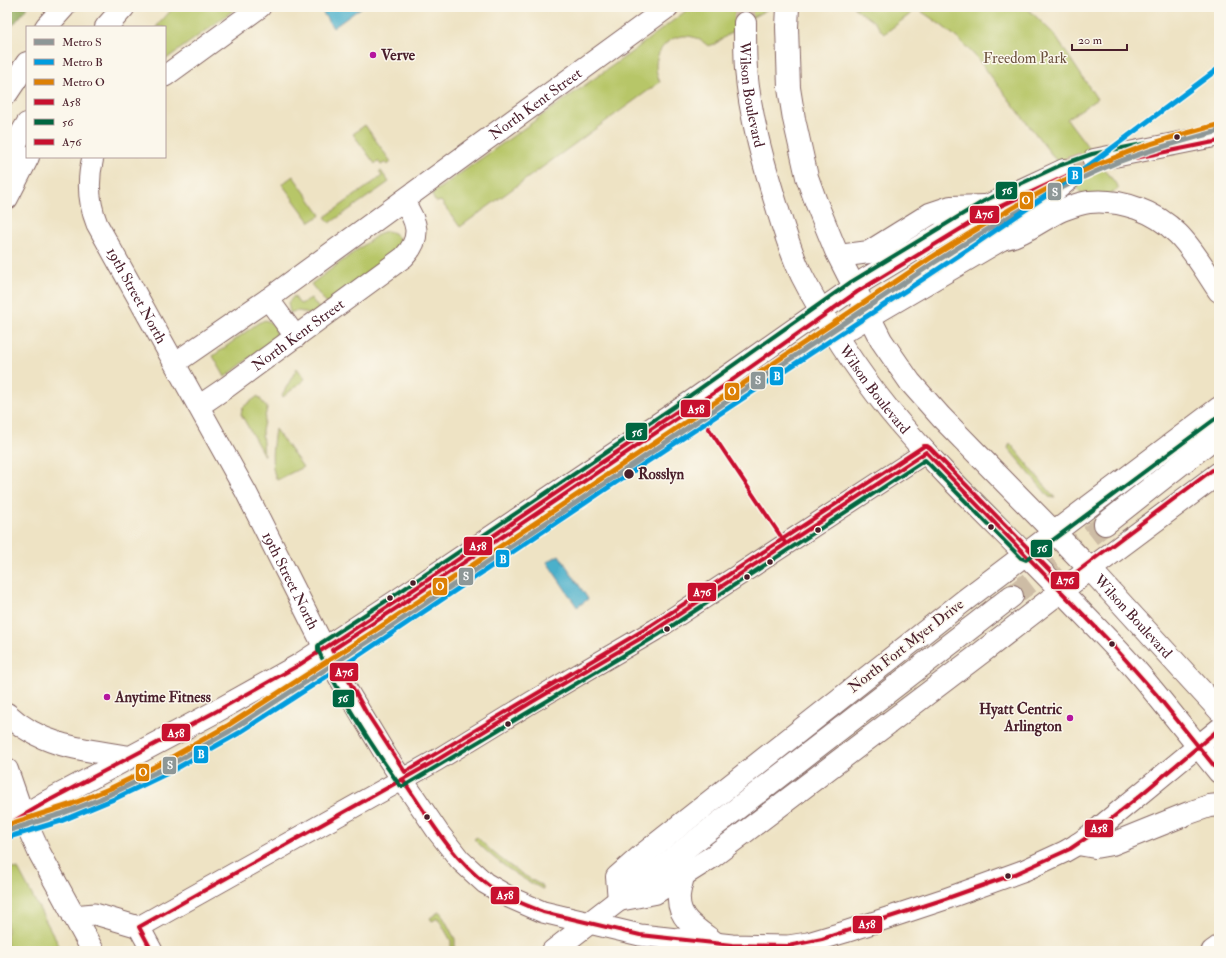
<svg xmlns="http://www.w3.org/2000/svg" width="1226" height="958" viewBox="0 0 1226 958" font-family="'IM FELL Double Pica',serif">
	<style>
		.green { fill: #b7c668; stroke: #80724a }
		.forest { fill: #91ab5c; stroke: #6e6544 }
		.water { fill: #4bb0ca; stroke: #4a687a }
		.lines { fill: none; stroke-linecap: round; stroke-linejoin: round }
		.major-tunnel { stroke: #cdbca5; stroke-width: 22; stroke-dasharray: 22 11; stroke-linecap: butt }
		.highway-tunnel { stroke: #cdbca5; stroke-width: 22; stroke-dasharray: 22 11; stroke-linecap: butt }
		.minor-casing { stroke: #836461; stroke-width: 23 }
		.major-casing { stroke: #836461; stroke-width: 24 }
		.highway-casing { stroke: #836461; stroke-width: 24 }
		.minor { stroke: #fff; stroke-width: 21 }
		.major { stroke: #fff; stroke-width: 22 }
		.highway { stroke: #fff; stroke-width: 22 }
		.bus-1-casing { stroke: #fbf7ec; stroke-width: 7 }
		.bus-2-casing { stroke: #fbf7ec; stroke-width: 7 }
		.bus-3-casing { stroke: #fbf7ec; stroke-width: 7 }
		.bus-1 { stroke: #c8102e; stroke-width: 4 }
		.bus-2 { stroke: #006641; stroke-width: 4 }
		.bus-3 { stroke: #c8102e; stroke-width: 4 }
		.metro-1-casing { stroke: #fbf7ec; stroke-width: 8 }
		.metro-2-casing { stroke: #fbf7ec; stroke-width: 8 }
		.metro-3-casing { stroke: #fbf7ec; stroke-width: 8 }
		.metro-1 { stroke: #8d9797; stroke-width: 5 }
		.metro-2 { stroke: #009cde; stroke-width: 5 }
		.metro-3 { stroke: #dd8004; stroke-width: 5 }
		.poi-dot { fill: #b5179e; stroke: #fbf7ec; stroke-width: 1.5 }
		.bus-dot { fill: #4a1f2b; stroke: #fbf7ec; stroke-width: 1.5 }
		.labels { text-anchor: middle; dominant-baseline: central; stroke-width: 3; stroke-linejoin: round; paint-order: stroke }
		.poi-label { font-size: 15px; font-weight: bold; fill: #4a1f2b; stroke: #fbf7ec; text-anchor: start }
		.park-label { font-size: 15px; fill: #6b513d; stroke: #fbf7ec }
		.street-label { font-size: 15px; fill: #4a1f2b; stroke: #fbf7ec }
		.stop-label { font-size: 15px; font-weight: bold; fill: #4a1f2b; stroke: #fbf7ec; text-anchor: start }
		.line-badge { stroke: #fbf7ec; stroke-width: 1.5 }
		.badge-label { font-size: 11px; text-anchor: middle; font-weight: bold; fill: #fff }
	</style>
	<rect width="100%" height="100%" fill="#fbf7ec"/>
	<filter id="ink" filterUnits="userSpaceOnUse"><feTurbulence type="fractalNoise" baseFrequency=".025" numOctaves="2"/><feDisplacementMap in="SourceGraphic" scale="8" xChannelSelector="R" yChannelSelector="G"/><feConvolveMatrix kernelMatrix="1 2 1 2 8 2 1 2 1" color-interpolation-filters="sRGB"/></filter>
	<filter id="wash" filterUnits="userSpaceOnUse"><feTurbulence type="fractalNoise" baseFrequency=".012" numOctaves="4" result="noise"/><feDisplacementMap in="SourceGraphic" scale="16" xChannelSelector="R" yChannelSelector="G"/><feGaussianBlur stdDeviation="0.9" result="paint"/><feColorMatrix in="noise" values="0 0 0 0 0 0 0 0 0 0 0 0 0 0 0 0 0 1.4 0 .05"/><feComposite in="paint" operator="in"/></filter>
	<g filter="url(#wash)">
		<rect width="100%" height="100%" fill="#eee3c4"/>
		<path class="green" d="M174,7H238L165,60V27H156Z
			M691,7H772L753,17L715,44L708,46C681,20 644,49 660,82L460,227L441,201L437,202L434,200L432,194L434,192L629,54Z
			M853,7H1026L1054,34L1097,99L1067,119L1119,188L1092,207L977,58C959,38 940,23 917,9L884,34L873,21Z
			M365,125L391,162L388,165L386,162L381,165L378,161L375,164L353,134Z
			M381,171L389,182L330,223L325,217L382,176L379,172Z
			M293,176L321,215L310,222L282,184Z
			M1011,215L1010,221L947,261L897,289L895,287L894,283L897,280L958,243Z
			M387,231C396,232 401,239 402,248L327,304L311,284L372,239L380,233Z
			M294,296L299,303L301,304L311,298L320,310L312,316C304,312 298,309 290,313L288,303Z
			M265,320C274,323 278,329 276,338L225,377L213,356L258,323Z
			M297,368L305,379L283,397L282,395Z
			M258,396L267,408L262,431L264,456L241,414L243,407Z
			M275,429L303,467L277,480C269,466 273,444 275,429Z
			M1010,443L1055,498L1049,497L1008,448Z
			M477,837C496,857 518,873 543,886V889C517,877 493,859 474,839Z
			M7,868L18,869L62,951H7Z
			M440,911L455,939V951H451V941L438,918L432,921L430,918Z"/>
		<path class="forest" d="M7,7H28L7,32Z"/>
		<path class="water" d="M319,7H362L333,28Z
			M559,555L588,599L577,607L547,562Z"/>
	</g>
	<g filter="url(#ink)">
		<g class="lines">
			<path class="major-tunnel" d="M744,7L745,23"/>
			<path class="highway-tunnel" d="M1064,170L1094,160
				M1012,596L1105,524"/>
			<g class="minor-casing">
				<g id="minor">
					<path d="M165,76L260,7"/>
					<path id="s1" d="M93,157C87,181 88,202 97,224L246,492L339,677L387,757L438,832L460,860L485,883L511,898L543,912L640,935L732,945L788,946L808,943L845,932L945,899L1025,870L1064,852L1078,844L1100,827L1219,729"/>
					<path d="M268,299L296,337"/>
					<path id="s2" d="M175,363L268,299L668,7"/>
					<path id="s3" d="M199,406L227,387L404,257C423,237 417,221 403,201"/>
					<path d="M73,916L95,914L139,927L437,760L532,702L655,630L926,452"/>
					<path d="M139,927L152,951"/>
					<path d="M1212,951L1219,946"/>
				</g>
			</g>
			<g class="major-casing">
				<g id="major">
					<path id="s4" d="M788,7L787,27L789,88L794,119L807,177L816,202L836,251L881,340L910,382L941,417L1090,569L1219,710"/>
					<path id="s5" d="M745,23C745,38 745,54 746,69C750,116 763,162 777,207C784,230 791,254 802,276C826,323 856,369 889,410C942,475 1005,532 1063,593C1087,618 1112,643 1135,669C1164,703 1191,738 1219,772"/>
					<path d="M836,336L1002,239C1024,235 1042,219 1062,210C1070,207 1080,203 1089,202C1121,199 1155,211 1178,234C1194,250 1206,272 1219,291"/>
					<path d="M1219,408L965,600L641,856L617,877L619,900L655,893L712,857L981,653L1061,591L1219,473"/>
					<path d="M23,816L39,852L93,951"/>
					<path d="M1078,844L1095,847L1112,844L1189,813L1209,806L1219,805"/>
					<path d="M683,876C682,883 678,893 679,900C679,920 700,931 714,942"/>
				</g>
			</g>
			<g class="highway-casing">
				<path id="highway" d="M46,27L64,7
					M106,27L124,7
					M7,93L27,63
					M7,158L27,124
					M1094,160L1219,135
					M7,198L28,157
					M1002,239L1032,209L1070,178
					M839,256L869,252L930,214L951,207L984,206
					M1105,524L1219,434
					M7,714C42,747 85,750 130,757
					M7,770L23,816
					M7,825L48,801L215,712L299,665L395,602L691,402L866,279L987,206L1064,170
					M553,951L1012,596"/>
			</g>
			<use href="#minor" class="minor"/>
			<use href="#major" class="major"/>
			<use href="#highway" class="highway"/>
			<g class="bus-1-casing">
				<path id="bus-1" d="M403,780C428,817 451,858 488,885C504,897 524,904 543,912L640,935L732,945L788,946L822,939L945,899L1015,874L1070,849L1092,834L1137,798L1219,729
					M7,825L48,801L215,712L299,665L395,602L691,402L786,544
					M152,951L139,927L437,760L532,702L655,630L926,452L1109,641L1156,694L1219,772"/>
			</g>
			<g class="bus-2-casing">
				<path id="bus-2" d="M1218,129L1092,154L1061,165L984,201L851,282L688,397L392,597L321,643L318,646V650C340,697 369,741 398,783L401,786H404L658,635L925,460L1021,558L1026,560L1219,416"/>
			</g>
			<g class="bus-3-casing">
				<path id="bus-3" d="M1215,468L1062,583L930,448L927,446H924L652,625L405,772L366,712L332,650L398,607L694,407L857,292L990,211L1066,176L1096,166L1219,141"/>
			</g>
			<use href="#bus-1" class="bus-1"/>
			<use href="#bus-2" class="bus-2"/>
			<use href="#bus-3" class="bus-3"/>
			<g class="metro-1-casing">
				<path id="metro-1" d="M7,831L61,814L100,799L161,770L230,731L374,638L932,264C992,226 1052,189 1118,162C1151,149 1185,140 1219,131"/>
			</g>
			<g class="metro-2-casing">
				<path id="metro-2" d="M9,837L61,821L114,799L170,772L239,733L355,658L606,489L967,250L1076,175L1219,68"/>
			</g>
			<g class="metro-3-casing">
				<path id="metro-3" d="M7,825L72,804L111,788L158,765L227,726L371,633L929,259C989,221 1050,183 1116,157C1149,143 1183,134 1217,125"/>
			</g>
			<use href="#metro-1" class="metro-1"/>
			<use href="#metro-2" class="metro-2"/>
			<use href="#metro-3" class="metro-3"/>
		</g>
	</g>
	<g class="poi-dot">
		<circle cx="373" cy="55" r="4"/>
		<circle cx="107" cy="697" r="4"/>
		<circle cx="1070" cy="718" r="4"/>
	</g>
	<g class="bus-dot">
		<circle cx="1177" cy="137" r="3.5"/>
		<circle cx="629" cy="474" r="5.5"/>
		<circle cx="991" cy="527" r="3.5"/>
		<circle cx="818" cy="530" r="3.5"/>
		<circle cx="770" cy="562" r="3.5"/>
		<circle cx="747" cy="577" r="3.5"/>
		<circle cx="413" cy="583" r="3.5"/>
		<circle cx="390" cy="598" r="3.5"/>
		<circle cx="667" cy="629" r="3.5"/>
		<circle cx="1112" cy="644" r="3.5"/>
		<circle cx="508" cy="724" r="3.5"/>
		<circle cx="427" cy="817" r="3.5"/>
		<circle cx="1008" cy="876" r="3.5"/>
	</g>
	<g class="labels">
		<g class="poi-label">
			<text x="381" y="55">Verve</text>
			<text x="115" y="697">Anytime Fitness</text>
			<text x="1062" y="709" text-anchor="end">Hyatt Centric<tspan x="1062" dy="17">Arlington</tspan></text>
		</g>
		<g class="park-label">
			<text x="1025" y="58">Freedom Park</text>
		</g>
		<g class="street-label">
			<text stroke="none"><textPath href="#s5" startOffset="72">Wilson Boulevard</textPath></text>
			<text stroke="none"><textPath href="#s2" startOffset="444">North Kent Street</textPath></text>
			<text stroke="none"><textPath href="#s1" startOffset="150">19th Street North</textPath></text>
			<text stroke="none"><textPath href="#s3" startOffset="122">North Kent Street</textPath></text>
			<text stroke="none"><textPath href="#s5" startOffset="396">Wilson Boulevard</textPath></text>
			<text stroke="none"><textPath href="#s1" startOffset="474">19th Street North</textPath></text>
			<text stroke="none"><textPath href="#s4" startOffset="726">Wilson Boulevard</textPath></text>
			<text transform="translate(906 646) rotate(-38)">North Fort Myer Drive</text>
		</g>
		<g class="stop-label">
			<text x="638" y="474">Rosslyn</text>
		</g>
	</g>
	<g class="line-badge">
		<rect x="1067" y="166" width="16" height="19" rx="4" fill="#009cde"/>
		<rect x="995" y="181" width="23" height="19" rx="4" fill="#006641"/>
		<rect x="1047" y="182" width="15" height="19" rx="4" fill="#8d9797"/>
		<rect x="1019" y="191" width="15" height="19" rx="4" fill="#dd8004"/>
		<rect x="969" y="205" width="31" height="19" rx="4" fill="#c8102e"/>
		<rect x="769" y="366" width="15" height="20" rx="4" fill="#009cde"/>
		<rect x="750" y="371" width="16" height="19" rx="4" fill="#8d9797"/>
		<rect x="724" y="382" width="16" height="19" rx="4" fill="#dd8004"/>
		<rect x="680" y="399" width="31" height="19" rx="4" fill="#c8102e"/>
		<rect x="625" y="422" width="23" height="19" rx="4" fill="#006641"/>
		<rect x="463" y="536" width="30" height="20" rx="4" fill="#c8102e"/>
		<rect x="1030" y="539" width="23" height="19" rx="4" fill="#006641"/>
		<rect x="495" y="549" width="15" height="19" rx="4" fill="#009cde"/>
		<rect x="458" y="567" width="16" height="19" rx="4" fill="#8d9797"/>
		<rect x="1050" y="571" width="30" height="19" rx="4" fill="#c8102e"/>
		<rect x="432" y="577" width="16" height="19" rx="4" fill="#dd8004"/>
		<rect x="687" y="582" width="30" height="20" rx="4" fill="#c8102e"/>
		<rect x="329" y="662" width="30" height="20" rx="4" fill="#c8102e"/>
		<rect x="332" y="689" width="23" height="19" rx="4" fill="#006641"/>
		<rect x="161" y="723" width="30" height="19" rx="4" fill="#c8102e"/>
		<rect x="193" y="745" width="16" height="19" rx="4" fill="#009cde"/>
		<rect x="162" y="756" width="15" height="19" rx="4" fill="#8d9797"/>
		<rect x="135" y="763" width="15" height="19" rx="4" fill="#dd8004"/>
		<rect x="1084" y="819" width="30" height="19" rx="4" fill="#c8102e"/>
		<rect x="490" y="886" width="30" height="19" rx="4" fill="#c8102e"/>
		<rect x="852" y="915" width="31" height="19" rx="4" fill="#c8102e"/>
	</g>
	<g class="badge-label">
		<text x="1075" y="179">B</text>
		<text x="1007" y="194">56</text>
		<text x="1055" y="196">S</text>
		<text x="1026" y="204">O</text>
		<text x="984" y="218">A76</text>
		<text x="777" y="380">B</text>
		<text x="758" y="384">S</text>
		<text x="732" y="395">O</text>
		<text x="696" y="413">A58</text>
		<text x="637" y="436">56</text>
		<text x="478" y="550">A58</text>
		<text x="1042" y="552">56</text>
		<text x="503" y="563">B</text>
		<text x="466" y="580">S</text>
		<text x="1065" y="584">A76</text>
		<text x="440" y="590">O</text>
		<text x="702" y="596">A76</text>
		<text x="344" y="676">A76</text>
		<text x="343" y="702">56</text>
		<text x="176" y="737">A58</text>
		<text x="201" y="758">B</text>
		<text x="170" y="769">S</text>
		<text x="143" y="776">O</text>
		<text x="1099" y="832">A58</text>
		<text x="505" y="899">A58</text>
		<text x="867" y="928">A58</text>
	</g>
	<rect width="1226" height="958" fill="none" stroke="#fbf7ec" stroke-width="24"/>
	<rect x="26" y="26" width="140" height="132" fill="#fbf7ec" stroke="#b4a19f"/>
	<rect x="34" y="39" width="20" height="6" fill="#8d9797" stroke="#b4a19f"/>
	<text x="62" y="46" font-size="12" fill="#4a1f2b">Metro S</text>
	<rect x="34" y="59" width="20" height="6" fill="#009cde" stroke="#b4a19f"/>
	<text x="62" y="66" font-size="12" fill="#4a1f2b">Metro B</text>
	<rect x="34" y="79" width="20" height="6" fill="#dd8004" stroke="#b4a19f"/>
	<text x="62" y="86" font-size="12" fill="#4a1f2b">Metro O</text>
	<rect x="34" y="99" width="20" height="6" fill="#c8102e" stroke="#b4a19f"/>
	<text x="62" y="106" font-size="12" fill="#4a1f2b">A58</text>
	<rect x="34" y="119" width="20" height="6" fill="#006641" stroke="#b4a19f"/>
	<text x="62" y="126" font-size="12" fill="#4a1f2b">56</text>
	<rect x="34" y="139" width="20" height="6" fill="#c8102e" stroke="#b4a19f"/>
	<text x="62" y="146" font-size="12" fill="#4a1f2b">A76</text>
	<path d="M1072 44v6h55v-6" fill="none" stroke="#4a1f2b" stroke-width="2"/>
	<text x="1078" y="44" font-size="12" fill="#4a1f2b" stroke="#fbf7ec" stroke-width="3" paint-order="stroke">20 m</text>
</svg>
